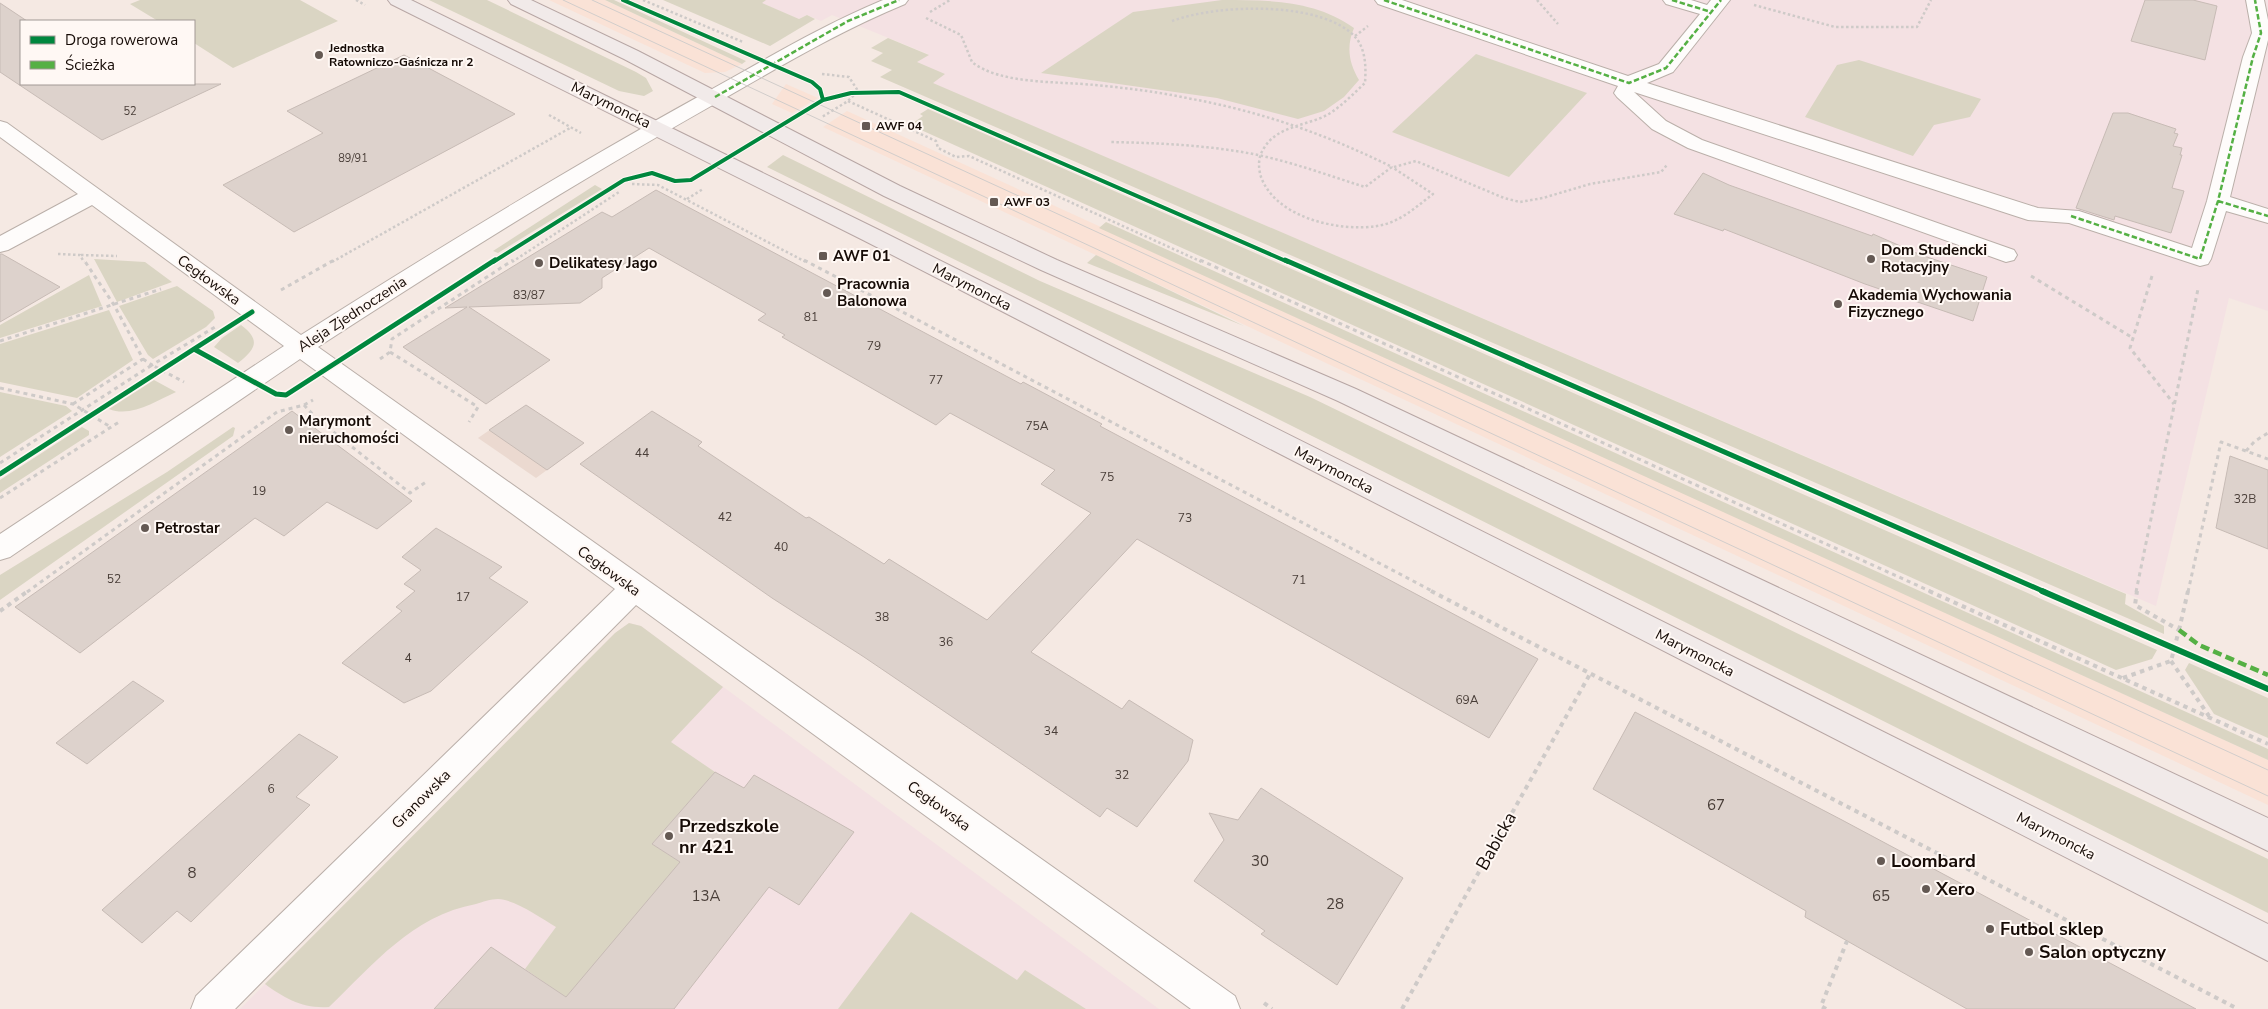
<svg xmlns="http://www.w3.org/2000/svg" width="2268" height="1009" viewBox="0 0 2268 1009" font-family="'Nunito Sans',sans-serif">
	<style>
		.built { fill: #fae2d6 }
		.industrial { fill: #ebd9d0 }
		.education { fill: #f4e1e3 }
		.green { fill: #dad5c3 }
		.building { fill: #ddd2cc; stroke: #c7bbb5 }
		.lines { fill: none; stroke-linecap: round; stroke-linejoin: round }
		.minor-casing { stroke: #baafa9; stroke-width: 2 }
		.major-casing { stroke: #b7a6a4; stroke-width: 2 }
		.path-far2 { stroke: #cecac8; stroke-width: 2.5; stroke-dasharray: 2.5 2.5; stroke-linecap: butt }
		.path-far1 { stroke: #cecac8; stroke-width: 3; stroke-dasharray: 4 4; stroke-linecap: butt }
		.path { stroke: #cecac8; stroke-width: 4; stroke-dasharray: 4.5 4.5; stroke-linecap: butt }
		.minor { fill: #fefcfb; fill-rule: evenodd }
		.major { fill: #f1eae9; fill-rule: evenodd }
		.tram { stroke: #d1cdcb; stroke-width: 1 }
		.quiet-far1 { stroke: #55b044; stroke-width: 2.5; stroke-dasharray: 5.5 2.5; stroke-linecap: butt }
		.quiet { stroke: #55b044; stroke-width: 4.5; stroke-dasharray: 9 4.5; stroke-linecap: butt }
		.cycleway-far2-casing { stroke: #fff8f4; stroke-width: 6 }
		.cycleway-far1-casing { stroke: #fff8f4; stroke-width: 8 }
		.cycleway-casing { stroke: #fff8f4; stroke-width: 9 }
		.cycleway-far2 { stroke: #00873e; stroke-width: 4 }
		.cycleway-far1 { stroke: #00873e; stroke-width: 5 }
		.cycleway { stroke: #00873e; stroke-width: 6 }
		.poi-dot { fill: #645953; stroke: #fff8f4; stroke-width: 2 }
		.labels { text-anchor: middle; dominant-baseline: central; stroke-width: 4; stroke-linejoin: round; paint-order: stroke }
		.far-number-label { font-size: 11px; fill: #493e38 }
		.far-poi-label { font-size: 12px; font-weight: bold; fill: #160b06; stroke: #fff8f4; text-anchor: start }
		.number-label { font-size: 12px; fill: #493e38 }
		.street-label { font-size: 15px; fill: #160b06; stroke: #fff8f4 }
		.poi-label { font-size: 15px; font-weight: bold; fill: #160b06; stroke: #fff8f4; text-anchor: start }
		.near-number-label { font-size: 15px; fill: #493e38 }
		.near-poi-label { font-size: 18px; font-weight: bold; fill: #160b06; stroke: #fff8f4; text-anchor: start }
		.near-street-label { font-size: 18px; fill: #160b06; stroke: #fff8f4 }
	</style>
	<rect width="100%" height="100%" fill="#f5e9e3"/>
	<path class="built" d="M549,0H605L742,64L725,72L705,73Z
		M786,84L818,98L792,113L772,104Z
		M847,111L2268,760V805L823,127Z"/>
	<path class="industrial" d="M526,405L584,443L536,478L478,438Z"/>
	<path class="education" d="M742,0H2268V311L2229,298L2156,606L932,83L917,62L928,54L832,15L821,21L807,15L799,19L761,3Z
		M629,623L641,626L1159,1009H240L615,633Z"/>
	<path class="green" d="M140,0H300L338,21L233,68L194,43V21H158L130,4Z
		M429,0H487L636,72L646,78L653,91L644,96L619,91Z
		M605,0H614L746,61L742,64Z
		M663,0H766L762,3L799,19L807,15L815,19L770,46Z
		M1222,0C1269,0 1315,0 1354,28C1346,47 1349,63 1359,80L1344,97L1324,111L1298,119L1217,98L1041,73L1133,12Z
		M888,38L929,55L917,62L945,74L933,83L2126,594L2125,604L2164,626V634L880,77L892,70L871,61L883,53L871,48Z
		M1476,54L1587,93L1509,177L1392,132Z
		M1859,60L1981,99L1970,117L1934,125L1913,156L1805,117L1837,65Z
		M928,109L2157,650L2152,659L2116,670L910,125L923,116L920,114Z
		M783,155L1040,281L1310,397L2034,748L2268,859V913L1282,421L767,167Z
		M595,185L602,189L498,253L493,251Z
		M1106,222L2268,749V760L1099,228Z
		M1096,255L1244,326L1087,263Z
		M94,259L145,262L172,282L117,302Z
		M89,275L102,306L0,338V325Z
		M177,286L213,311L215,318L206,327L153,359L148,355L119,306Z
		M109,310L133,360L77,398L0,382V344Z
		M241,325C261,340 256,349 238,363L214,347L222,338Z
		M154,380L176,392C156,401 131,418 109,409Z
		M0,392L66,406L72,411L0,457Z
		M82,427L89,431V435L0,493V480Z
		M233,427L235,428L233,436L0,600V575L167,472Z
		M629,623L641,626L723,687L671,742L715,772L652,844L680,862L567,998L525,969L556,927C541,918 516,900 498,899C491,899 482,902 476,904C412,916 374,964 329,1007C303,1009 284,998 265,984L615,633Z
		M2189,663L2268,698V738L2214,714L2185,670Z
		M911,912L1017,980L1025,970L1086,1009H838Z"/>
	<path class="building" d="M2145,0H2193L2217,6L2205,60L2131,41Z
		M0,3L27,21H21V84H221L102,140L0,72Z
		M404,55L515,114L294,232L223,185L323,133L287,111Z
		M2113,113H2128L2176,129L2174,133L2178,134L2173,146L2182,148L2180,155H2182L2172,188L2184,191L2171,233L2115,216L2114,220L2076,208Z
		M1703,173L1729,185L1872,236L1873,234L1921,255L1987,277L1973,321L1865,284L1724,229L1723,231L1674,214Z
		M656,190L1021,384L1023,382L1102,424L1100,426L1538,659L1489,738L1137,539L1031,652L1122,709L1129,700L1193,740L1188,761L1137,827L1107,808L1100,817L864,657L772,598L580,464L652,411L702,442L698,446L806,518L809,517L884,564L889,559L987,620L1091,513L1041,484L1055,470L950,413L936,425L782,337L785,335L758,320L766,314L649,248L602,278V288L580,303L469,307L550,360L486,404L403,347L467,307L445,308L602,212L612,217Z
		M0,254H2L60,287L0,322Z
		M526,405L584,443L547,470L489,430Z
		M292,411L412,501L377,529L327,502L284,536L255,518L80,653L15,607Z
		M2230,456L2268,470V549L2216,528Z
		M436,528L502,567L489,578L528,602L431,691L404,703L342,663L402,611L396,607L415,591L404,584L421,570L402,557Z
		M133,681L164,701L87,764L56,743Z
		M1635,712L1842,820L2196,1009H1967L1805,917L1806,911L1593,789Z
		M299,734L338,757L296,797L310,805L191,922L177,911L142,943L102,910Z
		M715,772L744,788L754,775L854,832L799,905L769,887L674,1009H434L491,947L566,997L680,862L652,844Z
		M1261,788L1403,878L1337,985L1261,934L1265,931L1194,881L1224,840L1209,813L1238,820Z"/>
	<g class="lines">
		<g class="minor-casing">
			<path id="minor" d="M883,0H908L905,4C837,32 776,69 711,106C578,181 447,263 318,347L1235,996L1240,1009H1191L636,605L235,1009H191L196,996L615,589L300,359L10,557L0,560V534L284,346L92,205L8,250L0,252V236L78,194L0,137V121L7,123L301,335C431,253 562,172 696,98C758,64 818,27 883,0Z
				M1375,0H1402L1628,76L1659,64L1700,14L1666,4L1663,0H1691L1707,5L1711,0H1730L1673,72L1647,83L2038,208L2079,211L2192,248L2207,201L2243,57L2252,33L2246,0H2264L2268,20V40L2230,197L2268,209V223L2226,211L2211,259L2208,264L2200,266L2069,223L2028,220L1634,92L1666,121L1702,140L2014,250L2017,255L2014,260L2006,262L1688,148L1652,129L1617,97L1614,93L1618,86L1378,4Z"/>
		</g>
		<g class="major-casing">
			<path id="major" d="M388,0H411L879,230L2268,924V961L863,240L391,4Z
				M508,0H531L638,51L900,186L1057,260L1356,389L2268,818V851L1338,401L1041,270L884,196L624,59L511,4Z"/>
		</g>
		<path class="path-far2" d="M356,0L365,5
			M643,0L743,42
			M1537,0L1558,24
			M1754,5L1835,27H1917L1931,0
			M930,12L950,0
			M926,18L961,35L972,62C1001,85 1059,81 1094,85C1127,88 1159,92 1192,99C1262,112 1328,135 1392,167L1365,187C1330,176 1295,163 1258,155C1209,145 1159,143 1109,142
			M1172,21C1217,4 1325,0 1357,39C1366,52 1366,68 1365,83C1353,94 1341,107 1327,115C1306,126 1277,126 1264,148C1258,157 1258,167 1261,177C1276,218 1339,232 1377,226C1399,223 1416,207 1433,194L1392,167
			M1355,36L1368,26
			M822,74L849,77L858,91L848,101L822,117
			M848,101L936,141L938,148L956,157L969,156L1202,262
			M549,115L581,133
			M1394,167L1416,161L1504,198L1520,202L1543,198L1590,184L1661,172L1667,165
			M632,184L658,185L806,262
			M687,199L703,189
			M58,254L80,255L84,262
			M81,255L117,256
			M332,262L570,128
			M512,262L619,192"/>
		<path class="path-far1" d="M804,260L1434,592
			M1200,260L1932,592
			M2031,276L2133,338
			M2152,276L2130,348L2174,404
			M281,290L334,260
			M0,341L161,289
			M390,352L478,407L469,422
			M143,359L152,365L215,327
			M380,359L390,352L392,339L513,260
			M0,388L73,404L109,426
			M73,404L143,359L114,305L84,260
			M304,405L317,419L410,493L426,482
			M2246,451L2255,441L2268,433
			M0,463L152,365L184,382
			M0,498L119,422
			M27,592L277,412L304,405L313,400
			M2136,592L2198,289
			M2188,592L2221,442L2268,459"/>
		<path class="path" d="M1431,591L2238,1009
			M1929,591L2268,744
			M0,611L28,591
			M2179,630L2188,591
			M2171,661L2209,716
			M2123,678L2171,661L2179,630L2135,605L2137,591
			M1264,1003L1272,1009
			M1402,1009L1590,674
			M1826,1009L1821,1006L1847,941"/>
		<use href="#minor" class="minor"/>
		<use href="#major" class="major"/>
		<path class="tram" d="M563,0L2268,796
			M592,0L2268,770"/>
		<path class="quiet-far1" d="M1384,0L1629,83L1666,68L1721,0
			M1672,0L1711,12
			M715,97L848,21L899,0
			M2218,201L2268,216
			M2071,216L2200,259L2218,201L2253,57L2261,33L2255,0"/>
		<path class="quiet" d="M2179,630L2199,645L2268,675"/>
		<g class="cycleway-far2-casing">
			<path id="cycleway-far2" d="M623,0L812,82L820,89L823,100
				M493,262L624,180L652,173L675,181L691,180L823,100L851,93L899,92L1288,262"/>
		</g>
		<g class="cycleway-far1-casing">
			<path id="cycleway-far1" d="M1285,260L2045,592
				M194,349L252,312
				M0,474L194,349L276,394L286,395L495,260"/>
		</g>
		<g class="cycleway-casing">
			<path id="cycleway" d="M2042,591L2268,689"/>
		</g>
		<use href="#cycleway-far2" class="cycleway-far2"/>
		<use href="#cycleway-far1" class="cycleway-far1"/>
		<use href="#cycleway" class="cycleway"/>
	</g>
	<g class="poi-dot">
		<circle cx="319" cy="55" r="5"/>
		<rect x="861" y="121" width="10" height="10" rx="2.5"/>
		<rect x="989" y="197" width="10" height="10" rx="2.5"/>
		<rect x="818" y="251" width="10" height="10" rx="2.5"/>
		<circle cx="1871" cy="259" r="5"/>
		<circle cx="539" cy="263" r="5"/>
		<circle cx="827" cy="293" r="5"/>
		<circle cx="1838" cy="304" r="5"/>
		<circle cx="289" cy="430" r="5"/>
		<circle cx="145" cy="528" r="5"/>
		<circle cx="669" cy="836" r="5"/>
		<circle cx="1881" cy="861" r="5"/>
		<circle cx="1926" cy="889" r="5"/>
		<circle cx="1990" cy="929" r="5"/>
		<circle cx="2029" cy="952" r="5"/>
	</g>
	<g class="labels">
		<g class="far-number-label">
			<text x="130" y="111">52</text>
			<text x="353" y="158">89/91</text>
		</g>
		<g class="far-poi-label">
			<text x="329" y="48">Jednostka<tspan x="329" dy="14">Ratowniczo-Gaśnicza nr 2</tspan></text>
			<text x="876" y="126">AWF 04</text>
			<text x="1004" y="202">AWF 03</text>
		</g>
		<g class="number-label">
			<text x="529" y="295">83/87</text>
			<text x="811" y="317">81</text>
			<text x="874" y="346">79</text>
			<text x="936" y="380">77</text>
			<text x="1037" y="426">75A</text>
			<text x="642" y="453">44</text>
			<text x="1107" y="477">75</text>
			<text x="259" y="491">19</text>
			<text x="2245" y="499">32B</text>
			<text x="725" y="517">42</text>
			<text x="1185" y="518">73</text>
			<text x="781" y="547">40</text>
			<text x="114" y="579">52</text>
			<text x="1299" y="580">71</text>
			<text x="463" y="597">17</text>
			<text x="882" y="617">38</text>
			<text x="946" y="642">36</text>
			<text x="408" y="658">4</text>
			<text x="1467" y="700">69A</text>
			<text x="1051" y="731">34</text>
			<text x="1122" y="775">32</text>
			<text x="271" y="789">6</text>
		</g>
		<g class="street-label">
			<text transform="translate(611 105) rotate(26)">Marymoncka</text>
			<text transform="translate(209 280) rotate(36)">Cegłowska</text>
			<text transform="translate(972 287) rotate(27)">Marymoncka</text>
			<text transform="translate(352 314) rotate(-33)">Aleja Zjednoczenia</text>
			<text transform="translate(1334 470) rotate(27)">Marymoncka</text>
			<text transform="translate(609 571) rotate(36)">Cegłowska</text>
			<text transform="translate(1695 653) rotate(27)">Marymoncka</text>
			<text transform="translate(421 799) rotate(-45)">Granowska</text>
			<text transform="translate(939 806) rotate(36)">Cegłowska</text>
			<text transform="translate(2056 836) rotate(27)">Marymoncka</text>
		</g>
		<g class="poi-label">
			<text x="1881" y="250">Dom Studencki<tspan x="1881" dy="17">Rotacyjny</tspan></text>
			<text x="833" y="256">AWF 01</text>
			<text x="549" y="263">Delikatesy Jago</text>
			<text x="837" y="284">Pracownia<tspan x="837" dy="17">Balonowa</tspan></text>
			<text x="1848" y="295">Akademia Wychowania<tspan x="1848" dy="17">Fizycznego</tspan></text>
			<text x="299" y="421">Marymont<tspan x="299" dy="17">nieruchomości</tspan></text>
			<text x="155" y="528">Petrostar</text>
		</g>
		<g class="near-number-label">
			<text x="1716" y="805">67</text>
			<text x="1260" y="861">30</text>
			<text x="192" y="873">8</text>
			<text x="706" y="896">13A</text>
			<text x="1881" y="896">65</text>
			<text x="1335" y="904">28</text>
		</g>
		<g class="near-poi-label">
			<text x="679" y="826">Przedszkole<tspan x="679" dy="21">nr 421</tspan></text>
			<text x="1891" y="861">Loombard</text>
			<text x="1936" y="889">Xero</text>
			<text x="2000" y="929">Futbol sklep</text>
			<text x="2039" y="952">Salon optyczny</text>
		</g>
		<g class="near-street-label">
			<text transform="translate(1496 841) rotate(-61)">Babicka</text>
		</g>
	</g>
	<rect x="20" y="20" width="175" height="65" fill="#fff8f4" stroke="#a29995"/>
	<rect x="30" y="36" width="25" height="8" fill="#00873e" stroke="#a29995"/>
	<text x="65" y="45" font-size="15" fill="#160b06">Droga rowerowa</text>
	<rect x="30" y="61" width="25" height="8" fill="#55b044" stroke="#a29995"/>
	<text x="65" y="70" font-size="15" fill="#160b06">Ścieżka</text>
</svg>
